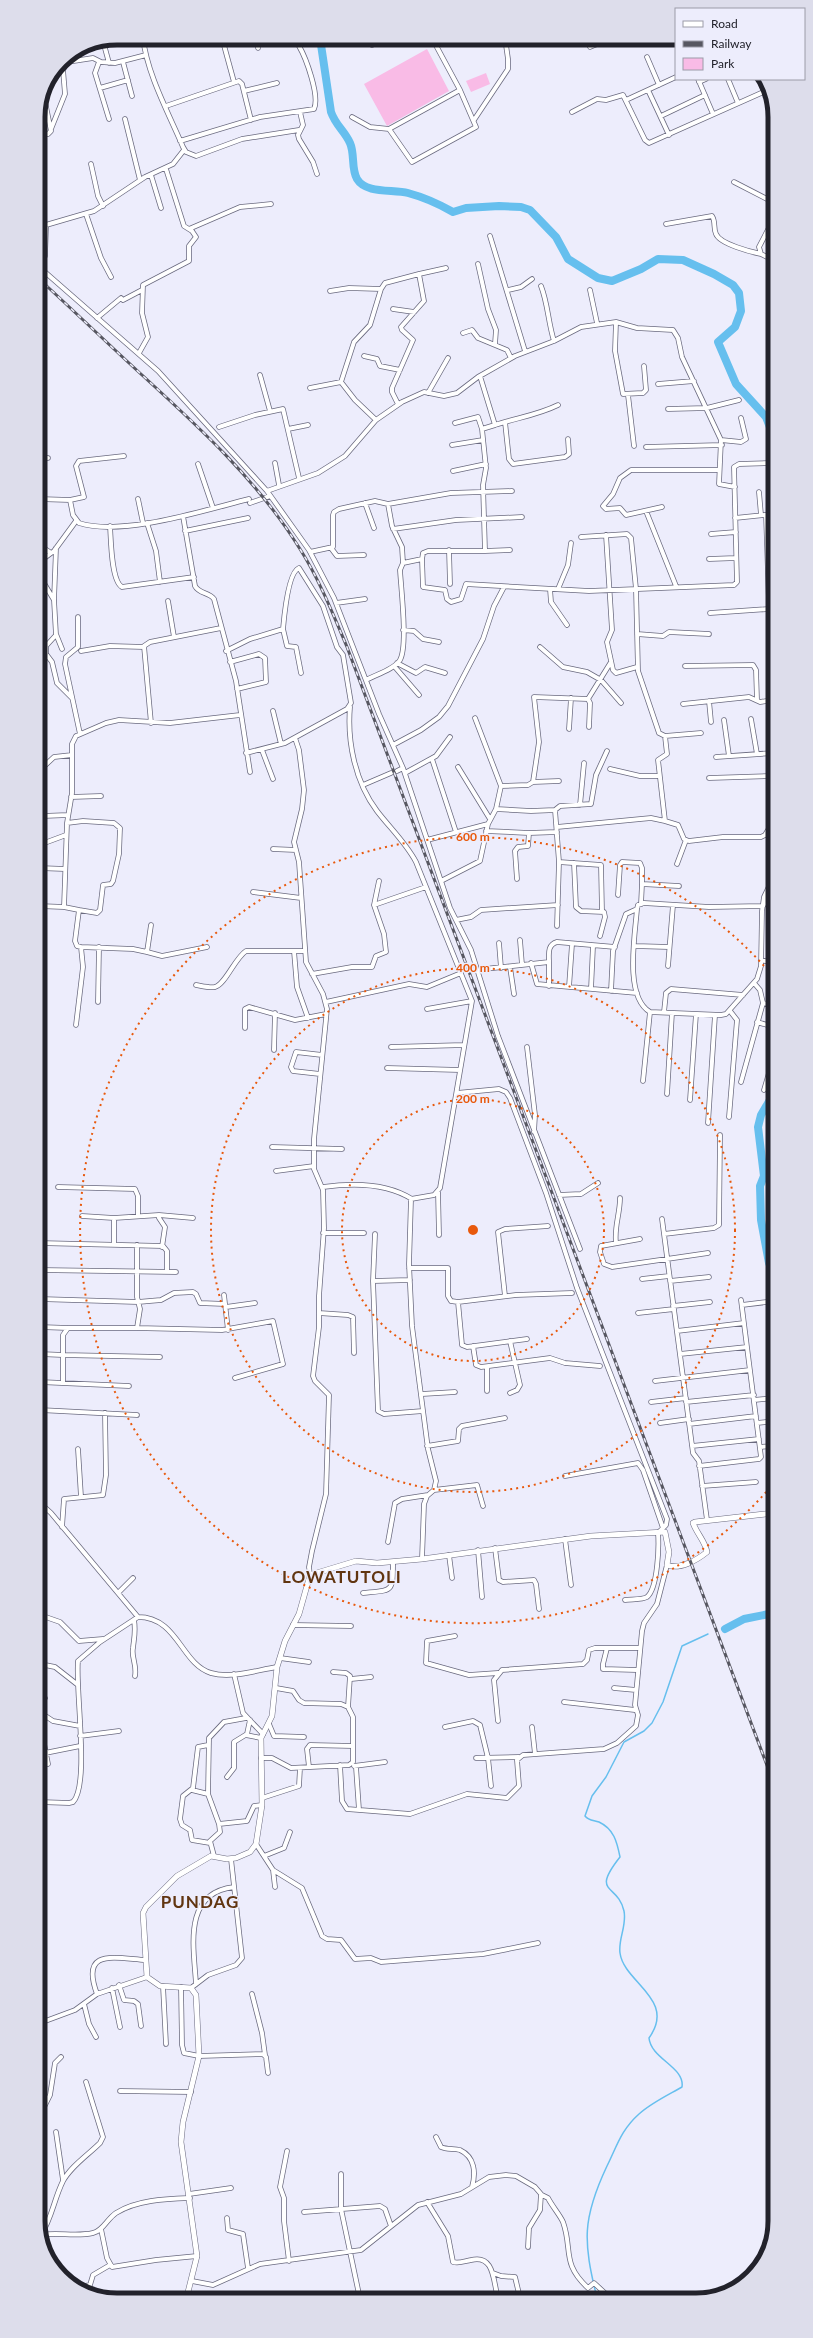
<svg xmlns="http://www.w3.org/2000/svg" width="813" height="2338" viewBox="0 0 813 2338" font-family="Lato,sans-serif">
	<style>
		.green { fill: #f9bbe6 }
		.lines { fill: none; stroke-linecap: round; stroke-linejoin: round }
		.stream { stroke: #66bfee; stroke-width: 1.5 }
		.river { stroke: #66bfee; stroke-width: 8 }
		.minor-casing { stroke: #6a6a7f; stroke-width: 5.5 }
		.tertiary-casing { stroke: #6a6a7f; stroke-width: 6 }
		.minor { stroke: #fff; stroke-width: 4 }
		.tertiary { stroke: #fff; stroke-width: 5 }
		.rail-casing { stroke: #575761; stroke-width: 3 }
		.rail { stroke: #ededfc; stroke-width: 1.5; stroke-dasharray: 4.5; stroke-linecap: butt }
		.ring { fill: none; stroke: #e8590c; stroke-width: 2; stroke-dasharray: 2 4 }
		.labels { text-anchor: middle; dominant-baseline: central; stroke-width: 3; stroke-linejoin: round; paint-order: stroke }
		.district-label { font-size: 17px; font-weight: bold; letter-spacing: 1px; fill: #613510; stroke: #ededfc }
		.rim { fill: none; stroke: #22222b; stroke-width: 5 }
		.centre { fill: #e8590c; stroke: #ededfc; stroke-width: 2 }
		.ring-label { font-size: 12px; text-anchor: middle; font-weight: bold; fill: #e8590c; stroke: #ededfc; stroke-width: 3; stroke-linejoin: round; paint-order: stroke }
	</style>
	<rect width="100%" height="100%" fill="#ededfc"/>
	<path class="green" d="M427,49L449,91L387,126L364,84Z
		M486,73L490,84L471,92L466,81Z"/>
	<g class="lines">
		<path class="stream" d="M597,2298C583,2241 582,2219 607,2166C617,2146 621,2130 639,2114C651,2103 668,2095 682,2087C685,2067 651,2059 649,2038C677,1999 624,1983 620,1953C618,1939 627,1926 624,1911C618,1883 590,1895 620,1857C617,1842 614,1829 599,1822C594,1820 589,1821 585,1816L592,1796L606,1777L624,1742L644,1731L652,1723L663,1702L682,1646L708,1634"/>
		<path class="river" d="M320,38L331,112C336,126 344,130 350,143C355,154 351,169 357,179C366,194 393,189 408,193C423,197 439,204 453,212L466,208L499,206L521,207L530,210L556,237L568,259L598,278L612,281L641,269L658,259L683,260L714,274L733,285L739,293L741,311L735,327L718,342L736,384L766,417L773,435
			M774,1093L761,1115L758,1127L764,1176L760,1186L761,1220L769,1263L774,1275
			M725,1629L744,1619L774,1613"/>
		<g class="minor-casing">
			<path id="minor" d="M143,38C147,74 169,114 183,147L186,152L196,156L242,139L299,130
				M222,38L234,82
				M257,38L258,48
				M365,38L372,45L386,38
				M103,41L109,63
				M434,42L441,38
				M590,47L612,38
				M647,57L659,85
				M99,62L95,73L109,119
				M123,62L132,96
				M698,79L713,114
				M728,79L738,103
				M699,82L706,79
				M100,88L128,80
				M648,90L669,135
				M244,91L277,83
				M626,100L676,77
				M166,106L239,81L242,84L251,120
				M300,112L303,125L298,135L299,139L313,162L317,174
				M572,112L597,99L606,100L623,95L645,140L649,143L768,90
				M661,116L705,95
				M352,117L370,127L389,129L460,90
				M125,119L140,180
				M474,120L508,69V59L505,38
				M51,129L65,94L63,70L67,62L93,58L101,62L115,63L146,55
				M389,129L412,162L476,127L460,90L432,38
				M38,135L48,134L51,131L43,92
				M180,141L260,117L314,109C320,96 306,58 299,46
				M91,164L98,196L103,206
				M151,175L161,208
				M734,182L769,200L772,205
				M38,204L46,227L45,256L39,266
				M86,214L101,258L111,277
				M773,220L759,247L761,254L773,260
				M666,224L712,216C716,222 713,228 716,234C720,244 751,252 761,254
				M46,225L94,211L145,177L173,164L184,150
				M189,229L240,207L271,204
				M490,236L525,351
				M478,264L488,309L496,330L495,344
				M38,266L158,371L267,491L318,473L345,456L376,420L402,402L424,392L444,396L457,393L478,377L515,356L554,341L581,327L616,322L637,328L673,330L678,338L682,357L721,440L719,484L735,487
				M419,274L446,268
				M541,286C548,304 548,322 554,341
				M508,290L521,287L532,279
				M590,290L597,323
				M330,291L349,288L381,289L385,283L419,274L424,301L401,327L402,330L413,340L392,388V392L398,404
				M123,300L142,290
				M393,309L414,312
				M97,318L121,298
				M616,322L615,351L623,394L643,393L646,390L644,366
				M463,333L472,330L478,338L507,350L511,358
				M139,353L148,337L142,313L143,285L189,261V246L196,237L192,231L184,226L166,169
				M364,356L377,359L380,366L400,370
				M260,375L270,411
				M341,382L354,342L370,325L381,289
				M658,384L694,381
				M310,388L341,382L355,400L376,420
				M428,393L448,358
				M628,395L634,446
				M668,409L707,408L739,400
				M505,422L509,459L513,464L565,457L569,454L568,439
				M455,423L478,417L482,429
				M495,425C516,418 538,415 558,405
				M219,427L255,415L283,409L299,478
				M288,429L308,425
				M721,440L741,442L746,439L741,418
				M452,445L483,440
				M646,447L722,445
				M39,458H48
				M275,463L279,485
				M198,464L213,508
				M453,471L486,464
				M267,491L309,550L334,598L379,714L403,768L450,908L471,950L498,1036L580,1249
				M759,492L761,515
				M39,499L70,500L73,515L79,523C122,537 205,510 249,499
				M138,499L143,523
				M70,500L84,497L76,466L79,461L124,456
				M250,503L270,496
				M365,503L374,528
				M388,504L392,526L402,547L403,563
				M662,507L626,515L620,508L606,509L603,506L613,494L620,478L631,470H719
				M646,511L676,586
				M766,515L770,633
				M183,516L195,586C199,594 209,592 214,599L236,681L250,772
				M735,518L773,514
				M147,523L156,551L160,582
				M110,526C111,539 111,581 122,587L194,577
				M393,529L456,520L522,517
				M185,531L248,518
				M711,534L736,532
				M606,535L612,630L607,642L613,670L616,673L637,667
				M581,537L627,534L631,538L636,589L638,671L659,733L665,736L701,733
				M39,545L51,553
				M56,548L54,600L56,635L46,646V654L52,662L57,683L72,698
				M331,548L337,556L364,555
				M449,550L450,584
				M485,551L510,550
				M310,552L333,547V515L334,512L339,509L375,501L388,504L451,493L512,491
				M422,559L423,587L445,590L447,599L451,602L461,599L466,584L589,591L734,585L737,582L734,467L739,464L771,463
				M709,559L736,558
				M39,562L54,551L76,521
				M39,575L54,600
				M550,589L551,602L567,625
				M558,589L568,565L571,543
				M168,601L174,637
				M336,603L365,599
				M710,613L769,609
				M78,617V647L66,657L65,664L80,734
				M283,629L287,646L296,647L301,673
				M403,630L414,631L423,639L439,642
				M56,634L62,649
				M637,634L663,636L669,632L709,634
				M540,647L563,667L587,672L601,680L621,703
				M81,651L110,646L144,647
				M226,651L250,639L283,629C284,618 288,572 299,568L323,606L337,647L343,655L351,703L347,709L285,743L246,753
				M230,662L259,654L265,658L266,682L237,689
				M397,663L416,673L425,667L445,673
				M394,666L419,695
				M685,666L753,665L756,670L757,700
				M366,680C375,675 395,669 400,660C408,646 401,588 400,570L403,563L422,559L423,553L428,551H485L483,485L486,468L482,429L495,425L480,376
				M588,699L590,703L589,727
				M709,701L711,722
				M683,704L749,697L760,702L773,700
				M350,707C347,741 355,782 377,811C390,828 406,843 416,862L472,1001L440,1188L434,1195L411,1199L409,1264L412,1326L428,1449L436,1481L434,1490L427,1496L424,1504L422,1559
				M273,711L281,744
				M751,719L757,754
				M724,720L729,756
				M151,723L144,646L150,642L221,628
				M569,729L571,698
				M295,738L299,750L304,790L302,809L294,842L299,862L306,962L323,994L327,1009L314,1139V1169L323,1190L324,1228L319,1296V1327L313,1376L315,1381L329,1395L326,1494L312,1551L309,1567L310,1575
				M393,745L421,730L439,717L448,706L483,639L494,606L504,587
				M262,750L273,779
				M716,757L773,753
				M432,759L456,832
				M458,767L490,819
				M610,769L640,776H659
				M39,771L54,757L72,755
				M397,771L403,768
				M405,773L436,756L450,737
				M709,778L773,776
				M533,782L559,781
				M363,785L391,773
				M501,786L528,785L533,782L539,742L534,697L588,699L611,662
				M71,797L101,796
				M580,805L584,763
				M496,809L531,811L555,810
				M39,814L43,816L68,815
				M665,821L678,825L684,839L689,841L723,837H761L765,835L768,830L773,828
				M67,823L83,821L114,823L120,828L119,854L113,881L111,884L103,885L100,910L97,913L79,910
				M557,827L651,818L665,821L658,760L667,754L665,736
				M486,831L529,833L557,832
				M427,840L488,824
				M39,845L66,835
				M273,849L296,850
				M559,862L601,865L602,912
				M574,863L576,907L581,911L604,912L605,917L600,936
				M677,864L686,840
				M39,868L65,869
				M517,879L515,851L518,847L528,846L529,833
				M441,881L480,861L488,824L496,809L501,786L475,718
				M253,892L301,898
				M618,895L620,865L622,862L640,863L642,868V884
				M641,904L642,884L679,886
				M374,905L426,887
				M39,906L64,907L67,823L72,793V744L76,736L106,723L119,720L170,723L240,715
				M64,907L79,910L75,941L77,946L81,947L133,949L147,952L151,925
				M637,909L638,905L644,903L709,907L763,906L773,889
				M456,920L471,917L481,910L558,905
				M557,926L559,862L555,810L560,806L591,804L596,775L607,751
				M520,940L522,965
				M499,943L501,968
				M635,946L669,947
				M294,951L297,987L308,1018
				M147,952L162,956L207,947
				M761,960L773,963
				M549,962V986
				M531,963L537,984L637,993
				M668,966L673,905
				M510,967L514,994
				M484,969L549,962C549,954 547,945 557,942L615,947
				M312,974L352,967H372L376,956L386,952L384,934L374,905L379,881
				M196,985C202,986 210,988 215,987C225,985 235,958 246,951H305
				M569,987L572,944
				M591,989L593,946
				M611,991L613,951L626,914L637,909C635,935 624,997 650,1012L721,1015L726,1014L757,979L761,966L762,911L764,897L773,878
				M98,1002L99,947
				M326,1002L409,984L427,987L461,973
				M763,1003L773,1005
				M427,1009L472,1001
				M664,1012L666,993L671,989L743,995
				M757,1022L774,1027
				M76,1025L83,967L81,947
				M245,1028V1009L249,1007L295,1020L326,1014
				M391,1047L464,1045
				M527,1047L535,1115L534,1132
				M274,1050L275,1013
				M387,1068L460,1070
				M320,1074L293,1071L291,1067L296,1052L322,1055
				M643,1081L650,1012
				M741,1082L763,1003L760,990L754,983
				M764,1090L774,1056
				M457,1093L499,1089L506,1092L510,1098L546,1193L577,1288L667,1519L666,1525L658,1533C659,1546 658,1588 647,1597C642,1600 631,1599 625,1600
				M667,1094L672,1013
				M690,1100L696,1014
				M729,1117L737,1020L730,1011
				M708,1123L715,1015
				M272,1147L342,1149
				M276,1171L314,1166
				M58,1187L135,1189L138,1196V1216
				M323,1187C351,1183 387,1183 412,1199
				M438,1192L439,1235
				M559,1195L581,1194L598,1183
				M82,1216L114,1218
				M159,1218L165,1227L162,1247
				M662,1219L693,1453L699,1461L707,1520
				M323,1233H364
				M375,1234L373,1281L410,1280
				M664,1234L714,1228L719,1225L720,1135
				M640,1239L601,1246L600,1252L604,1264L612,1267L708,1253
				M39,1243L163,1246L167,1251V1272
				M616,1243C614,1227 620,1214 620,1198
				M114,1244V1218L159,1215L193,1218
				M409,1268H448V1296L451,1301L458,1302L462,1345L467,1347L527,1339
				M40,1270L176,1272
				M642,1279L669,1276
				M373,1281L378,1411L384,1414L423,1411
				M670,1281L709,1277
				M224,1295L228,1330
				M505,1296L498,1232L505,1229L548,1226
				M40,1299L138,1302L161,1300L174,1293L193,1292L196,1294L200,1303L225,1304
				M458,1302L516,1295L572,1293
				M742,1305L767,1302
				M673,1306L710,1302
				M226,1307L255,1303
				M319,1313L348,1315L353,1317L354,1353
				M638,1313L674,1309
				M40,1327L68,1328
				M137,1328L222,1330L273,1321L283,1364L235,1378
				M677,1331L744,1323
				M510,1341L520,1385L517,1390L510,1393
				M473,1346L476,1365L481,1367L550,1358L565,1363L600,1366
				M40,1354L63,1355V1335L68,1328H137L140,1309L137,1297V1245
				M680,1354L747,1347
				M655,1381L750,1370
				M40,1382L129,1386
				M63,1383V1355L160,1357
				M487,1391V1367
				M422,1394L455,1392
				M754,1400L774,1398
				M651,1402L686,1398
				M686,1402L754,1395
				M40,1410L137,1415
				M660,1423L689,1419
				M757,1423L774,1421
				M689,1424L756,1416
				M427,1446L458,1441L459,1429L462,1426L505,1418
				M692,1446L759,1439
				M760,1447L774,1446
				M78,1449L81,1497
				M699,1466L759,1459L761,1457L741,1300
				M565,1476L638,1463L643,1470L663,1528
				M702,1486L756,1482
				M434,1490L477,1485L483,1506
				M40,1503L51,1513L138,1617
				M62,1527L64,1499L103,1495L106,1475L105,1413
				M565,1539L571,1585
				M388,1542L395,1503L402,1499L428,1495
				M495,1548L499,1580L503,1582L534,1580L536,1584L539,1609
				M478,1550L482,1597
				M449,1555L452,1578
				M118,1593L133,1578
				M363,1593C393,1590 393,1593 393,1562
				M40,1615L60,1622L79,1641L103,1639
				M134,1620C136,1631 134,1638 133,1648C131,1657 137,1664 135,1676
				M293,1625L351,1626
				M455,1636L427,1641L426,1663L469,1675L498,1673
				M607,1648L603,1664V1669L637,1670
				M280,1658L309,1662
				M40,1664L55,1667L78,1685
				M333,1672L346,1673L350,1676L348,1707
				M234,1674L243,1713L263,1734
				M351,1679L371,1677
				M614,1688L636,1690
				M40,1691L45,1698
				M564,1702L635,1710
				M40,1716L44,1715L53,1721L80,1726
				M498,1721L494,1680L502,1670L583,1664L587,1660L589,1650L595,1648H639
				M40,1723L48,1764
				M269,1724L274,1736L304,1737
				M445,1727L473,1721L480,1725L488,1758L491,1786
				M532,1727L535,1754
				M246,1735L261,1738
				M80,1736L119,1731
				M208,1745L198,1747L193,1788L183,1796L180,1819L182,1825L190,1830L192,1840L210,1843
				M40,1754L80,1746
				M261,1758H272L291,1768L349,1765L353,1762V1717L348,1707L341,1704L304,1703L299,1700L293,1691L276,1688
				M476,1758L519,1757
				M340,1765L342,1801L347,1809L410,1814L467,1794L507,1798L519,1786L517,1760L523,1755L604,1749L617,1743L636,1726L638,1715L635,1705L642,1631L644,1623L657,1604L667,1565
				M354,1766L385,1762
				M309,1767L307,1749L310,1745L353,1746
				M356,1767L359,1810
				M227,1777L234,1768V1742L247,1734L250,1720
				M192,1790L208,1794L219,1824
				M208,1794L209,1738L224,1722L246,1718
				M262,1798L299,1786L300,1768
				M40,1802L69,1803L73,1802C90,1785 75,1688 78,1661L100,1642L138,1617C178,1617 181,1664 211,1673C231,1679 257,1670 277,1667
				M256,1844L273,1870L302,1888L322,1936L327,1939L341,1940L355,1959L371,1958L381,1962L483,1954L538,1943
				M214,1856L210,1841L220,1832L219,1824L247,1821L254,1806L262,1805
				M264,1856L284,1848L290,1832
				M273,1870L275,1887
				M196,1984C194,1948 182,1893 234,1887
				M119,1985L124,2000L134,2001L138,2004L141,2026
				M163,1986L166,2044
				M181,1987L182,2045L184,2053L199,2056L263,2054L266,2057L268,2073
				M112,1988L120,2027
				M191,1988L208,1975L236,1965L242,1958L231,1859
				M97,1994C80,1948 114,1958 146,1960
				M252,1994L262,2033L265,2055
				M84,2004L89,2024L96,2037
				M40,2023L75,2010L97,1994L147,1977
				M120,2091L191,2092
				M40,2115L50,2095L55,2063L61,2057
				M56,2132L63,2180
				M436,2137L441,2147C447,2150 454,2148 460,2150C475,2157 476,2173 472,2187
				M287,2151L280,2187L284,2198V2221L289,2261
				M341,2174V2209L360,2299
				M189,2194L231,2188
				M542,2195L548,2198C552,2206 560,2215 563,2222C573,2250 561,2263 588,2288L594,2283L607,2295H621L627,2298
				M427,2202L448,2236L453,2262C459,2264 465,2261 471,2260C495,2254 493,2282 498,2298
				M304,2212L380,2206L385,2209L391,2226
				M227,2218L228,2230L243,2234L248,2268
				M101,2229L107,2258L112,2267L156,2260L197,2256
				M41,2235C52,2218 54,2199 63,2181C71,2166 88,2155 100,2143L103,2137L86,2082
				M41,2235C58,2232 76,2237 93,2233C103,2231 107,2219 116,2213C137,2200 165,2199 190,2198
				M493,2273L501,2276L515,2277L520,2298
				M192,2281L213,2285L260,2264L361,2250L418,2205L461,2194L489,2177L506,2175L516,2176L535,2187L541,2194L540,2210L529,2228L528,2247
				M80,2287L90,2285L93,2275L110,2265"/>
		</g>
		<g class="tertiary-casing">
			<path id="tertiary" d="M186,2300L197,2256L181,2142L183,2122L199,2056L196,1995L191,1988L160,1986L147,1977L143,1913L146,1907L177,1876L211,1856L227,1859L236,1858L250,1852L256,1844L262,1805L261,1738L272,1716L277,1667L285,1641L299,1614L310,1575L356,1561L377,1563L422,1559L591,1536L665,1532L669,1552L667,1565C680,1570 697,1560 707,1552C705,1541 697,1534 693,1523L695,1522L774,1513"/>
		</g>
		<use href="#minor" class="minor"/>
		<use href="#tertiary" class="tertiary"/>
		<g class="rail-casing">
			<path id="rail" d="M38,278C73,310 107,343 142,375C200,428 258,481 300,549C319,579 333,614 347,647L774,1784"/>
		</g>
		<use href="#rail" class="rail"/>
	</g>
	<g class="ring">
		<circle cx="473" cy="1230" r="131"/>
		<circle cx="473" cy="1230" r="262"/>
		<path d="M774 1483A393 393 0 1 1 772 975"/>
	</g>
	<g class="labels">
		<g class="district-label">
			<text x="342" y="1576">LOWATUTOLI</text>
			<text x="200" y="1901">PUNDAG</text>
		</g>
	</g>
	<path d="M0 0H813V2338H0ZM117 45H696A72 72 0 0 1 768 117V2221A72 72 0 0 1 696 2293H117A72 72 0 0 1 45 2221V117A72 72 0 0 1 117 45Z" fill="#ddddeb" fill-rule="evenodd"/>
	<path class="rim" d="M117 45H696A72 72 0 0 1 768 117V2221A72 72 0 0 1 696 2293H117A72 72 0 0 1 45 2221V117A72 72 0 0 1 117 45Z"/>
	<circle cx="473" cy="1230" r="6" class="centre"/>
	<g class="ring-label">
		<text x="473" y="841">600 m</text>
		<text x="473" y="972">400 m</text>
		<text x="473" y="1103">200 m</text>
	</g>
	<rect x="675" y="8" width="130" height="72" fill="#ededfc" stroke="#9c9ca8"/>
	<rect x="683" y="21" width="20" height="6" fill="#ffffff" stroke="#9c9ca8"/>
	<text x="711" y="28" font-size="12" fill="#22222b">Road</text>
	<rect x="683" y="41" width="20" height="6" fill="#575761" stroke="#9c9ca8"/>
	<text x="711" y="48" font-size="12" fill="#22222b">Railway</text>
	<rect x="683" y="58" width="20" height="12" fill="#f9bbe6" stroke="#9c9ca8"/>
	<text x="711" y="68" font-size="12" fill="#22222b">Park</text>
</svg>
